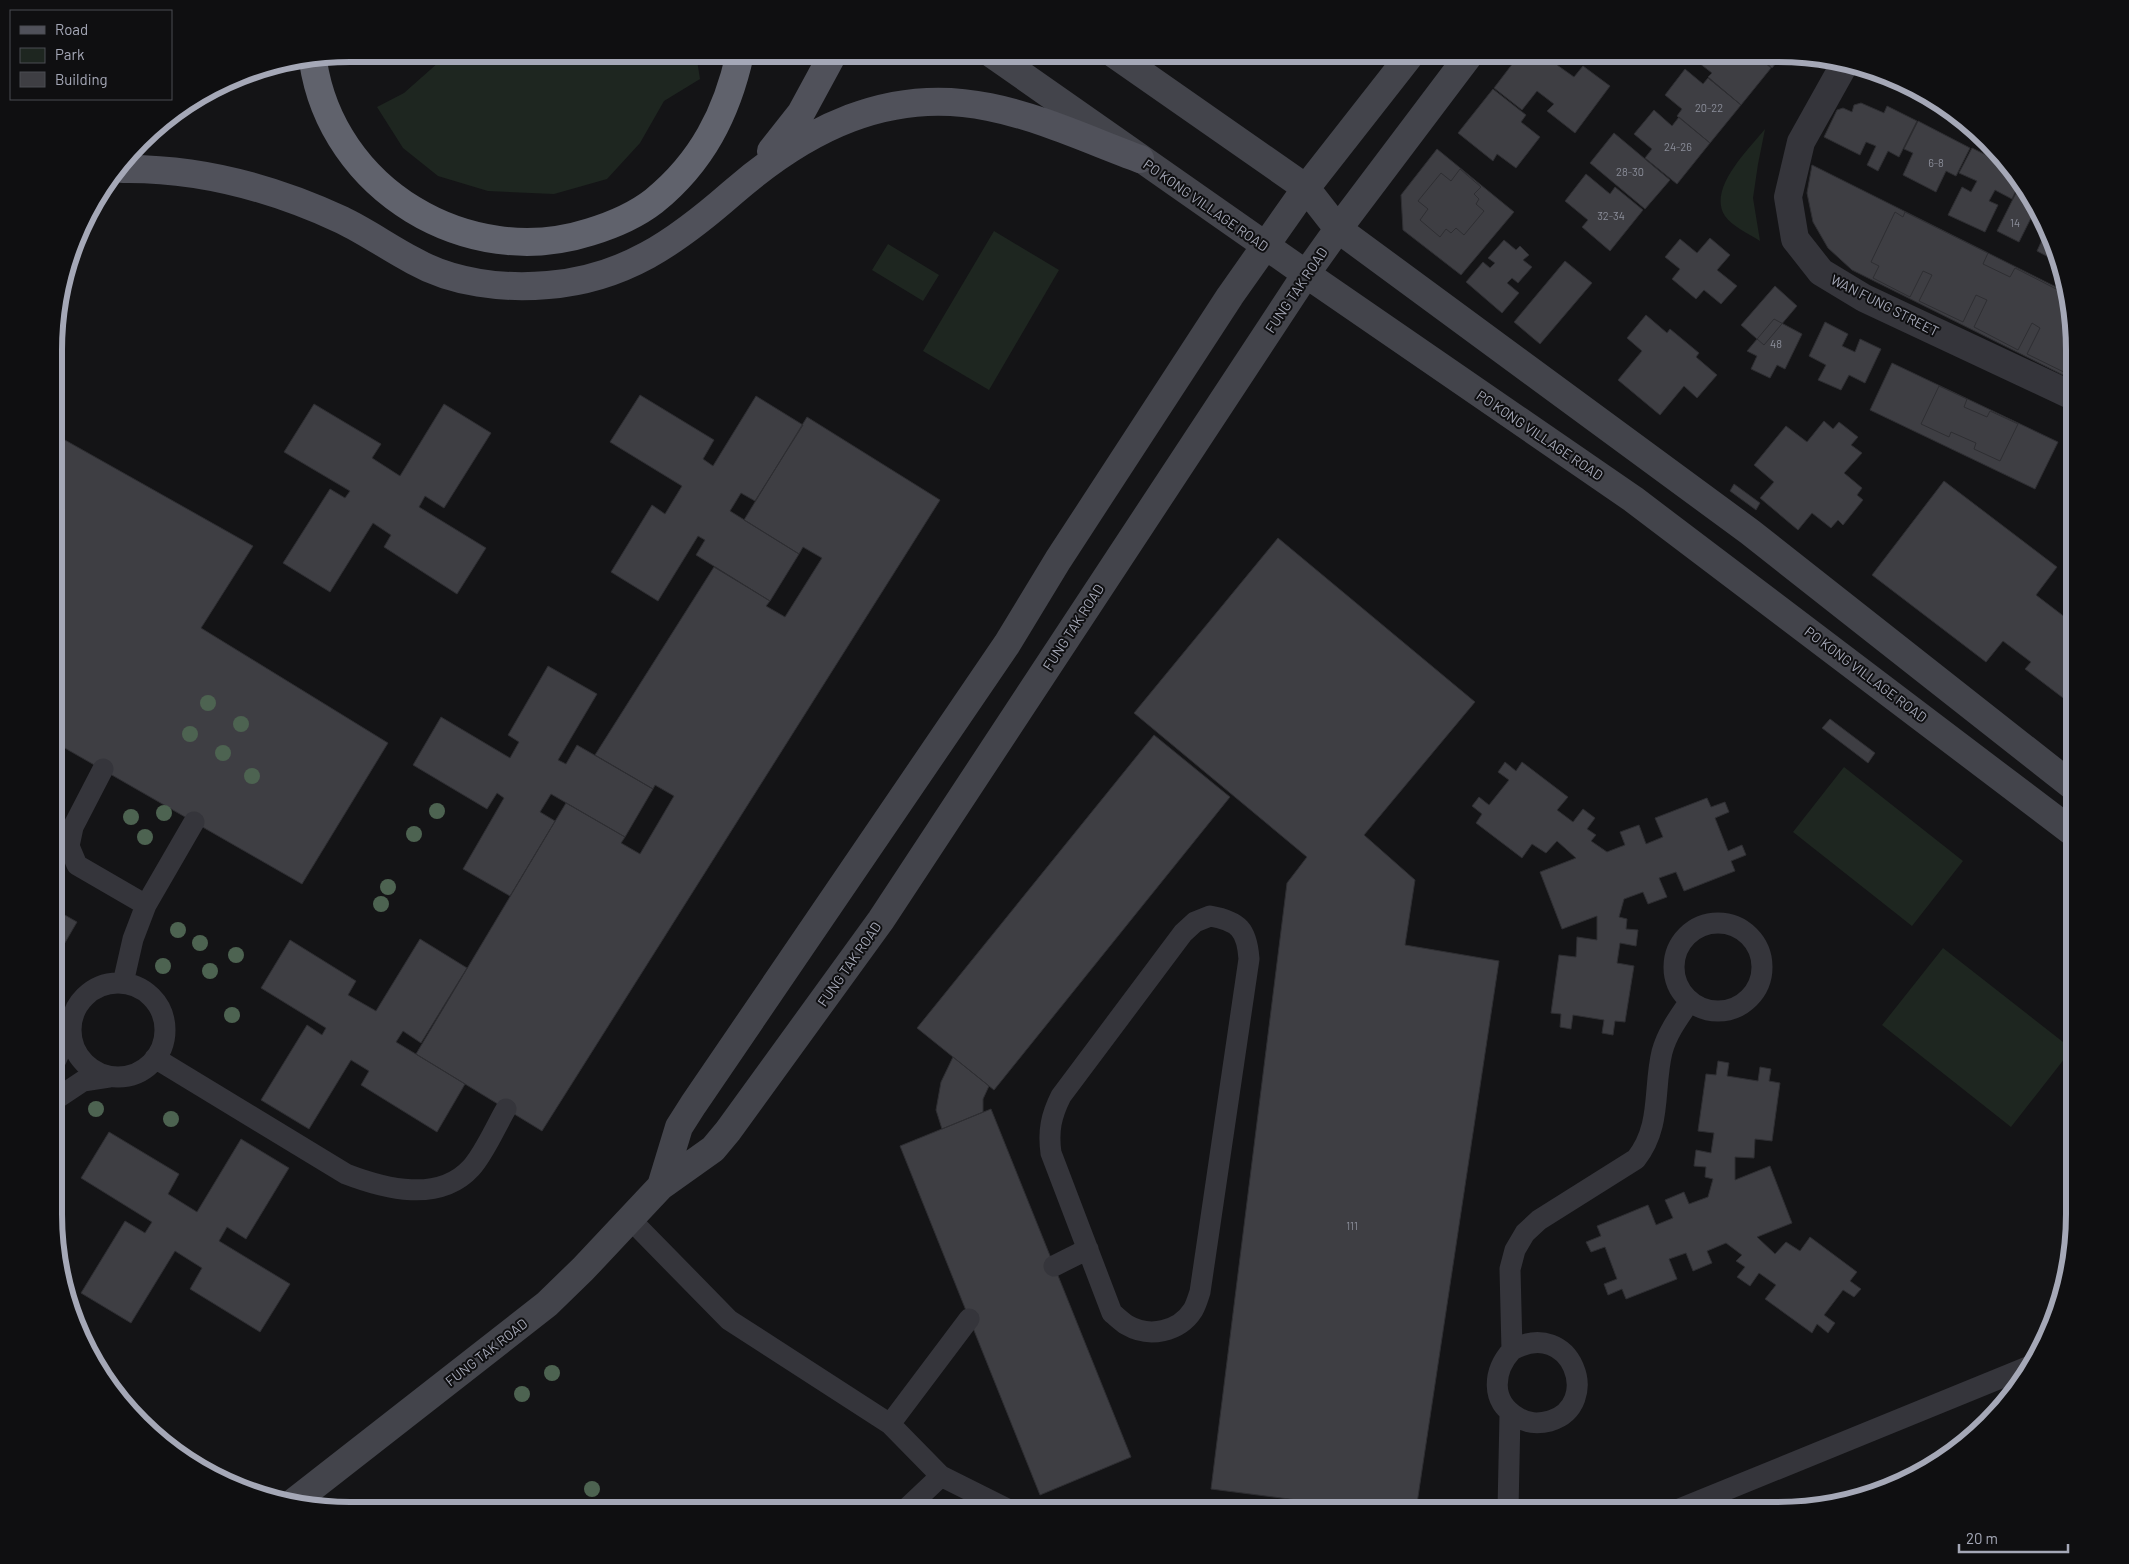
<svg xmlns="http://www.w3.org/2000/svg" width="2129" height="1564" viewBox="0 0 2129 1564" font-family="Barlow,sans-serif">
	<style>
		.green { fill: #1e2620 }
		.building { fill: #3e3e43; stroke: #2e2e32 }
		.lines { fill: none; stroke-linecap: round; stroke-linejoin: round }
		.lane { stroke: #35353b; stroke-width: 21 }
		.street { stroke: #35353b; stroke-width: 28 }
		.secondary { stroke: #43444b; stroke-width: 28 }
		.primary { stroke: #50515a; stroke-width: 28 }
		.highway { stroke: #60626c; stroke-width: 28 }
		.tree { fill: #4d6351 }
		.labels { text-anchor: middle; dominant-baseline: central; stroke-width: 4; stroke-linejoin: round; paint-order: stroke }
		.number-label { font-size: 11px; fill: #8b8e9a }
		.street-label { font-size: 14px; fill: #a5a8b7; stroke: #0f0f11 }
		.rim { fill: none; stroke: #a5a8b7; stroke-width: 6 }
	</style>
	<rect width="100%" height="100%" fill="#141416"/>
	<path class="green" d="M439,54H696L700,79L664,101L640,143L607,179L554,194L488,191L438,176L403,148L377,107L404,93L439,62Z
		M1765,129L1758,164L1753,198L1760,241C1749,234 1732,226 1725,216C1707,189 1749,149 1765,129Z
		M994,231L1059,270L989,390L923,351Z
		M888,244L939,275L923,301L872,270Z
		M1844,767L1963,861L1912,926L1793,832Z
		M1943,948L2072,1049L2011,1127L1882,1025Z"/>
	<path class="building" d="M1520,54H1565L1557,65L1574,77L1583,66L1610,86L1575,133L1547,111L1554,104L1537,91L1522,110L1494,88Z
		M1697,54H1755L1771,68L1741,105L1708,77L1712,73L1694,59Z
		M1756,54H1776L1780,58L1772,68Z
		M1685,69L1703,84L1708,78L1741,105L1710,143L1677,116L1682,109L1665,95Z
		M1493,89L1526,115L1521,122L1540,137L1516,168L1497,154L1493,161L1458,133Z
		M1861,103L1884,113L1887,106L1917,121L1899,157L1888,151L1878,171L1867,165L1876,146L1866,142L1860,155L1824,137L1837,110L1843,108L1852,112L1854,105Z
		M1654,110L1672,126L1679,117L1710,143L1677,184L1645,158L1652,149L1634,134Z
		M1918,121L1970,148L1956,176L1946,171L1936,192L1903,175L1913,153L1904,149Z
		M1614,133L1670,180L1645,209L1590,163Z
		M1972,148L2010,167L2020,182L2012,199L1995,190L1989,201L1998,205L1985,232L1948,215L1962,187L1971,192L1977,181L1959,173Z
		M1437,149L1514,212L1461,275L1403,230L1401,195Z
		M1812,165L2064,291L2075,331V381L1852,270L1828,248L1813,222L1807,193Z
		M1460,169L1481,187L1474,194L1479,199L1476,204L1484,211L1464,235L1456,228L1451,233L1446,229L1440,237L1420,220L1428,209L1418,201L1441,173L1451,181Z
		M1586,174L1610,194L1615,187L1643,210L1610,251L1582,227L1588,220L1565,201Z
		M2021,183L2040,212L2035,210L2019,242L1997,231Z
		M1895,212L1903,217L1905,212L1988,253L1983,264L2010,277L2015,268L2064,293L2075,331L2074,377L2027,354L2040,328L2032,323L2018,350L1974,327L1987,300L1976,295L1963,322L1919,301L1932,275L1923,271L1910,297L1873,278L1879,266L1871,262Z
		M2047,229L2056,261L2037,251Z
		M1710,238L1730,255L1717,270L1737,286L1721,304L1704,290L1696,299L1672,279L1680,269L1665,257L1680,239L1697,253Z
		M1504,240L1516,250L1520,246L1529,255L1523,260L1532,267L1518,283L1512,278L1507,283L1519,293L1502,313L1466,282L1483,262L1490,268L1495,263L1488,258Z
		M1565,261L1592,283L1540,344L1514,322Z
		M1775,286L1797,306L1764,345L1741,325Z
		M1646,315L1667,333L1670,329L1699,353L1696,357L1717,375L1697,398L1684,386L1660,415L1618,380L1642,351L1627,338Z
		M1774,319L1802,334L1785,369L1777,365L1770,378L1751,369L1757,356L1747,351Z
		M1825,322L1848,334L1842,346L1855,352L1860,339L1881,349L1865,383L1849,375L1841,390L1818,380L1826,365L1809,356Z
		M1892,363L2058,442L2035,489L1870,410Z
		M1939,386L1967,399L1964,407L1987,417L1990,411L2018,424L2000,461L1974,449L1976,443L1951,432L1949,437L1921,424Z
		M640,395L714,440L703,459L713,466L756,396L803,425L755,501L741,493L730,511L799,554L770,601L696,555L705,540L698,536L658,601L611,572L652,505L665,514L682,486L610,442Z
		M314,404L381,444L372,458L400,476L444,404L491,433L444,508L425,496L419,507L486,548L457,594L384,547L391,535L373,523L330,592L283,563L330,489L345,498L350,491L284,452Z
		M807,417L940,500L542,1131L416,1054L566,803L625,837L621,843L640,854L674,796L655,785L653,789L595,755L714,567L770,601L766,606L785,617L822,558L803,547L799,554L744,520Z
		M1824,421L1833,429L1839,422L1858,437L1851,445L1862,453L1844,473L1862,488L1857,495L1863,500L1843,525L1838,520L1831,528L1812,513L1798,530L1760,498L1774,482L1754,465L1786,426L1807,442Z
		M56,435L253,546L201,628L388,743L302,884L56,743Z
		M1944,481L2057,567L2036,595L2066,618L2075,606V707L2025,669L2031,662L2003,641L1986,662L1872,575Z
		M1734,484L1760,503L1756,510L1730,491Z
		M1278,538L1475,702L1364,835L1415,880L1405,945L1499,961L1416,1510H1375L1211,1489L1287,883L1307,857L1134,713Z
		M548,666L597,694L558,760L566,764L577,745L653,789L625,837L551,794L540,812L555,821L510,896L463,869L504,798L497,793L487,809L413,765L441,717L510,758L519,742L508,735Z
		M1830,719L1875,753L1868,763L1822,728Z
		M1154,735L1230,797L994,1090L917,1028Z
		M1505,762L1516,771L1522,762L1568,797L1557,810L1573,822L1583,809L1595,818L1587,829L1596,835L1591,841L1607,852L1625,845L1620,832L1639,825L1646,844L1663,837L1655,818L1707,798L1711,807L1725,802L1729,812L1715,818L1728,851L1742,845L1746,855L1731,861L1735,871L1684,891L1676,872L1659,878L1667,897L1648,904L1643,892L1624,899L1619,917L1627,919L1626,929L1638,930L1636,946L1620,943L1617,963L1634,966L1625,1022L1615,1021L1613,1035L1602,1033L1604,1020L1573,1015L1571,1029L1560,1027L1561,1014L1551,1013L1559,955L1576,957L1577,937L1597,940V916L1562,929L1540,872L1576,858L1557,841L1546,853L1532,844L1522,858L1476,823L1482,814L1472,806L1479,797L1489,805L1509,780L1498,772Z
		M56,910L77,922L56,958Z
		M420,939L467,968L421,1043L403,1031L396,1042L465,1084L437,1132L361,1085L369,1071L351,1060L309,1129L261,1100L307,1025L322,1035L326,1028L261,988L290,940L356,981L348,995L376,1011Z
		M953,1057L989,1086L983,1099V1112L942,1129L936,1110L941,1082Z
		M1718,1061L1729,1063L1727,1076L1758,1081L1760,1067L1771,1069L1769,1081L1780,1083L1772,1141L1755,1139L1754,1158L1735,1157V1180L1770,1166L1792,1223L1757,1237L1775,1254L1786,1242L1800,1251L1810,1237L1857,1272L1850,1281L1861,1289L1854,1297L1843,1290L1824,1315L1835,1323L1828,1333L1817,1324L1812,1333L1765,1299L1776,1285L1759,1273L1750,1286L1737,1277L1745,1267L1736,1261L1742,1255L1726,1243L1707,1251L1712,1263L1693,1271L1686,1253L1669,1259L1677,1279L1626,1299L1622,1289L1608,1295L1604,1284L1617,1279L1605,1247L1591,1252L1586,1242L1601,1236L1597,1226L1648,1205L1656,1225L1673,1218L1665,1200L1684,1192L1689,1204L1708,1197L1713,1179L1705,1177L1706,1167L1694,1166L1696,1150L1711,1153L1714,1133L1698,1131L1706,1074L1716,1075Z
		M991,1109L1131,1457L1040,1495L900,1146Z
		M109,1132L179,1174L168,1194L197,1212L241,1139L289,1168L246,1239L227,1227L219,1241L290,1284L260,1332L190,1289L202,1268L175,1251L131,1323L81,1293L125,1221L145,1233L152,1222L81,1178Z"/>
	<g class="lines">
		<path class="lane" d="M103,769L73,827L69,846L77,865L146,905
			M1210,916C1239,921 1247,930 1249,959L1200,1292C1198,1298 1196,1305 1193,1310C1179,1332 1149,1338 1127,1325C1122,1322 1117,1317 1112,1313L1051,1153C1048,1131 1051,1116 1061,1096L1183,933L1195,922Z
			M1674 967a44 44 0 1 1 88 0a44 44 0 1 1-88 0Z
			M71 1030a47 47 0 1 1 94 0a47 47 0 1 1-94 0Z
			M123,983L133,939L146,905L194,822
			M155,1058L346,1174C385,1189 439,1203 471,1168C484,1154 496,1126 506,1109
			M56,1060L70,1029
			M56,1099L83,1081L109,1077
			M631,1220L729,1320L890,1424L941,1476L1009,1510
			M1054,1266L1088,1249
			M1512,1350C1572,1317 1603,1405 1550,1421C1538,1424 1528,1424 1517,1417C1490,1401 1493,1371 1512,1350L1510,1269L1515,1250L1525,1233L1539,1220L1636,1159C1662,1126 1653,1089 1662,1052C1667,1033 1679,1017 1690,1001
			M890,1424L969,1319
			M905,1510L941,1476
			M1508,1510L1510,1414
			M1677,1510L2030,1366"/>
		<path class="street" d="M1844,65L1801,142L1788,197L1795,239L1821,272L1864,298L2075,397"/>
		<path class="secondary" d="M992,54L1306,274L1633,499L2075,834
			M1114,54L1306,188L1338,229L1750,532L2075,788
			M661,1186L679,1127L693,1105L1007,644L1058,560L1230,296L1306,188L1411,54
			M295,1501L547,1304L583,1269L661,1186L713,1149L728,1131L881,920L1306,274L1338,229L1470,54"/>
		<path class="primary" d="M771,151L801,113L833,54
			M123,169C198,168 273,188 342,220C367,232 389,248 414,261C453,283 503,289 548,285C624,279 676,242 732,193C805,129 889,86 989,107C1040,117 1091,141 1140,159"/>
		<path class="highway" d="M313,61C332,190 468,271 590,232C613,225 636,215 654,201C702,162 727,113 740,54"/>
	</g>
	<g class="tree">
		<circle cx="208" cy="703" r="8"/>
		<circle cx="241" cy="724" r="8"/>
		<circle cx="190" cy="734" r="8"/>
		<circle cx="223" cy="753" r="8"/>
		<circle cx="252" cy="776" r="8"/>
		<circle cx="437" cy="811" r="8"/>
		<circle cx="164" cy="813" r="8"/>
		<circle cx="131" cy="817" r="8"/>
		<circle cx="414" cy="834" r="8"/>
		<circle cx="145" cy="837" r="8"/>
		<circle cx="388" cy="887" r="8"/>
		<circle cx="381" cy="904" r="8"/>
		<circle cx="178" cy="930" r="8"/>
		<circle cx="200" cy="943" r="8"/>
		<circle cx="236" cy="955" r="8"/>
		<circle cx="163" cy="966" r="8"/>
		<circle cx="210" cy="971" r="8"/>
		<circle cx="232" cy="1015" r="8"/>
		<circle cx="96" cy="1109" r="8"/>
		<circle cx="171" cy="1119" r="8"/>
		<circle cx="552" cy="1373" r="8"/>
		<circle cx="522" cy="1394" r="8"/>
		<circle cx="592" cy="1489" r="8"/>
	</g>
	<g class="labels">
		<g class="number-label">
			<text x="1709" y="107">20-22</text>
			<text x="1678" y="146">24-26</text>
			<text x="1936" y="162">6-8</text>
			<text x="1630" y="171">28-30</text>
			<text x="1611" y="215">32-34</text>
			<text x="2015" y="222">14</text>
			<text x="1776" y="343">48</text>
			<text x="1352" y="1225">111</text>
		</g>
		<g class="street-label">
			<text transform="translate(1206 205) rotate(35)">PO KONG VILLAGE ROAD</text>
			<text transform="translate(1296 290) rotate(-56)">FUNG TAK ROAD</text>
			<text transform="translate(1885 305) rotate(27)">WAN FUNG STREET</text>
			<text transform="translate(1540 435) rotate(34)">PO KONG VILLAGE ROAD</text>
			<text transform="translate(1073 627) rotate(-57)">FUNG TAK ROAD</text>
			<text transform="translate(1866 674) rotate(37)">PO KONG VILLAGE ROAD</text>
			<text transform="translate(849 964) rotate(-55)">FUNG TAK ROAD</text>
			<text transform="translate(486 1352) rotate(-38)">FUNG TAK ROAD</text>
		</g>
	</g>
	<path d="M0 0H2129V1564H0ZM350 62H1778A288 288 0 0 1 2066 350V1214A288 288 0 0 1 1778 1502H350A288 288 0 0 1 62 1214V350A288 288 0 0 1 350 62Z" fill="#0f0f11" fill-rule="evenodd"/>
	<path class="rim" d="M350 62H1778A288 288 0 0 1 2066 350V1214A288 288 0 0 1 1778 1502H350A288 288 0 0 1 62 1214V350A288 288 0 0 1 350 62Z"/>
	<rect x="10" y="10" width="162" height="90" fill="#0f0f11" stroke="#4b4c53"/>
	<rect x="20" y="26" width="25" height="8" fill="#50515a" stroke="#4b4c53"/>
	<text x="55" y="35" font-size="15" fill="#a5a8b7">Road</text>
	<rect x="20" y="48" width="25" height="15" fill="#1e2620" stroke="#4b4c53"/>
	<text x="55" y="60" font-size="15" fill="#a5a8b7">Park</text>
	<rect x="20" y="72" width="25" height="15" fill="#3e3e43" stroke="#4b4c53"/>
	<text x="55" y="85" font-size="15" fill="#a5a8b7">Building</text>
	<path d="M1959 1544v8h109v-8" fill="none" stroke="#a5a8b7" stroke-width="2.5"/>
	<text x="1966" y="1544" font-size="15" fill="#a5a8b7" stroke="#0f0f11" stroke-width="4" paint-order="stroke">20 m</text>
</svg>
